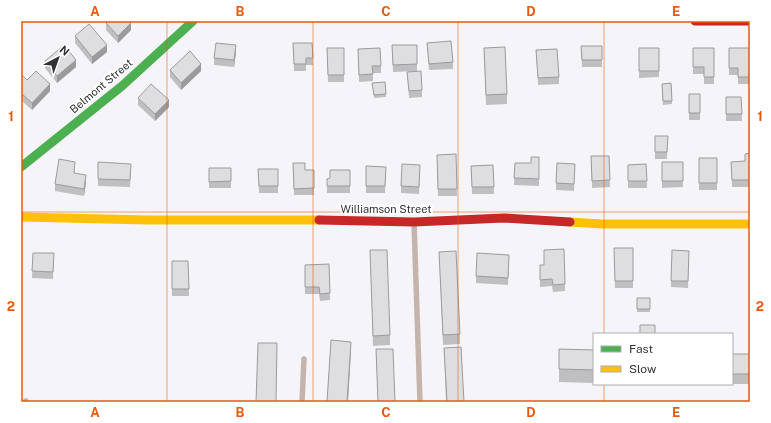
<svg xmlns="http://www.w3.org/2000/svg" width="771" height="423" viewBox="0 0 771 423" font-family="'Public Sans',sans-serif">
	<style>
		.lines { fill: none; stroke-linecap: round; stroke-linejoin: round }
		.lane { stroke: #c5b4ac; stroke-width: 5.5 }
		.fast { stroke: #4caf50; stroke-width: 9 }
		.slow { stroke: #ffc107; stroke-width: 9 }
		.jam { stroke: #c62828; stroke-width: 9 }
		.wall { fill: #bfbfc2 }
		.shaded-wall { fill: #9b9b9e }
		.building { fill: #dedee1; stroke: #9b9b9e }
		.grid { fill: none; stroke: #e8590c; stroke-width: 1; stroke-opacity: 0.55 }
		.labels { text-anchor: middle; dominant-baseline: central; stroke-width: 4; stroke-linejoin: round; paint-order: stroke }
		.street-label { font-size: 11px; fill: #323235; stroke: #fff }
		.neatline { fill: none; stroke: #e8590c; stroke-width: 1.5 }
		.grid-label { font-size: 13px; text-anchor: middle; font-weight: bold; fill: #e8590c }
	</style>
	<rect width="100%" height="100%" fill="#f5f5f9"/>
	<g class="lines">
		<path class="lane" d="M414,222L420,402
			M25,402L26,401
			M302,402L304,359"/>
		<path class="fast" d="M21,167L122,86L193,21"/>
		<path class="slow" d="M21,217L148,220H319
			M570,222L601,224H750"/>
		<path class="jam" d="M695,21H750
			M319,220L414,222L504,218L570,222"/>
	</g>
	<path class="wall" d="M106,23L131,30L118,43L106,30Z
		M75,36L107,52L92,64L75,43Z
		M293,43H312L313,65H306V71H294Z
		M427,43L453,62V69L429,70Z
		M392,45H417V71L393,72Z
		M581,46H602V67H582Z
		M327,48H344V82H328Z
		M484,48L507,94V104L486,105Z
		M639,48H659V77L639,78Z
		M693,48H714V84H704V74H693Z
		M729,48H750L749,84H738V75H729Z
		M358,49L381,66V73H373V81L359,82Z
		M536,50L559,77V84L538,85Z
		M236,52L234,67L214,65V58Z
		M45,61L76,67L57,83L45,68Z
		M170,70L201,71L181,90L170,77Z
		M407,72L422,90V97L409,98Z
		M21,76L27,80L50,91L32,110L21,100Z
		M372,83L386,94V97L374,98Z
		M671,83L672,104L663,105L662,84Z
		M689,94H700V120H689Z
		M726,97H741L742,121H726Z
		M138,98L169,107L155,121L138,105Z
		M668,136L667,159H655V152Z
		M750,153V187H732L731,162L745,161Z
		M456,154L457,196H438L437,162Z
		M591,156H609L610,187L592,188Z
		M539,157V186L514,185L515,163H531Z
		M699,158H717V190H699Z
		M662,162H683V187L662,188Z
		M293,163L305,170H314V195H294Z
		M646,164L647,188H628V165Z
		M493,165L494,194H472L471,166Z
		M366,166L386,167L385,193H366Z
		M209,168H231V188H209Z
		M75,169L74,174L86,182L84,196L55,191V184Z
		M258,169H278V193H259Z
		M350,170V193H327V179L330,178Z
		M131,171L130,187L98,186V179Z
		M575,171L574,191L556,190V183Z
		M420,172L419,194L401,193V186Z
		M614,248H633V288H615Z
		M370,250L390,335V345L373,346Z
		M439,252L460,334V344L443,345Z
		M33,253H54L53,279L32,278Z
		M689,258L688,288L671,287V281Z
		M172,261H188L189,296H172Z
		M509,262L508,285L476,283V276Z
		M329,264L330,300L320,301L319,294H305V265Z
		M540,265L565,284V291L553,292L552,286L540,287Z
		M637,298H650V312H637Z
		M444,348L464,402H446Z
		M376,349L395,402H378Z
		M559,349L594,350V383L559,382Z
		M732,354H750V384H732Z"/>
	<path class="shaded-wall" d="M131,23V30L118,43V36Z
		M107,45V52L92,64V57Z
		M236,45V52L234,67V60Z
		M76,60V67L57,83V76Z
		M201,64V71L181,90V83Z
		M50,84V91L32,110V103Z
		M169,100V107L155,121V114Z
		M86,175V182L84,196V189Z
		M351,342V352L348,402H347Z"/>
	<path class="building" d="M108,21H128L131,23L118,36L106,23Z
		M89,24L107,45L92,57L75,36Z
		M451,41L453,62L429,64L427,43Z
		M216,43L236,45L234,60L214,58Z
		M293,43H312L313,58H306V64H294Z
		M64,45L76,60L57,76L45,61Z
		M392,45H417V64L393,65Z
		M581,46H602V60H582Z
		M505,47L507,94L486,95L484,48Z
		M327,48H344V75H328Z
		M380,48L381,66H372L373,74L359,75L358,49Z
		M639,48H659V71H639Z
		M693,48H714V77H704V67H693Z
		M729,48H750L749,77H738V68H729Z
		M557,49L559,77L538,78L536,50Z
		M190,51L201,64L181,83L170,70Z
		M36,71L50,84L32,103L21,93V90L23,88L21,87V76L22,75L27,80Z
		M421,71L422,90L409,91L407,72Z
		M385,82L386,94L374,95L372,83Z
		M671,83L672,101H663L662,84Z
		M151,84L169,100L155,114L138,98Z
		M689,94H700V113H689Z
		M726,97H741L742,114H726Z
		M655,136H668L667,152H655Z
		M750,153V180H732L731,162L745,161V154Z
		M456,154L457,189H438L437,155Z
		M591,156H609L610,180L592,181Z
		M531,157H539V179L514,178L515,163H531Z
		M699,158H717V183H699Z
		M59,159L75,162L74,173L86,175L84,189L55,184Z
		M98,162L131,164L130,180L98,179Z
		M662,162H683V181H662Z
		M293,163H305V170H314V188L294,189Z
		M557,163L575,164L574,184L556,183Z
		M402,164L420,165L419,187L401,186Z
		M646,164L647,181H628V165Z
		M493,165L494,187H472L471,166Z
		M366,166L386,167L385,186H366Z
		M209,168H231V181L209,182Z
		M258,169H278V186H259Z
		M330,170H350V186H327V179L330,178Z
		M614,248H633V281H615Z
		M564,249L565,284L553,285L552,279L540,280V265H544V250Z
		M370,250H387L390,335L373,336Z
		M672,250L689,251L688,281H671Z
		M456,251L460,334L443,335L439,252Z
		M33,253H54L53,272L32,271Z
		M477,253L509,255L508,278L476,276Z
		M172,261H188L189,289H172Z
		M329,264L330,293L320,294L319,287H305V265Z
		M637,298H650V309H637Z
		M640,325H655V334H640Z
		M331,340L351,342L347,402H327Z
		M258,343H277L276,402H256Z
		M461,347L464,402H447L444,348Z
		M376,349H393L395,402H378Z
		M559,349L594,350V370L559,369Z
		M732,354H750V374H732Z"/>
	<path class="grid" d="M167,21V402M313,21V402M458,21V402M604,21V334M21,212H750M604,384V402"/>
	<g class="labels">
		<g class="street-label">
			<text transform="translate(101 86) rotate(-40)">Belmont Street</text>
			<text x="386" y="209">Williamson Street</text>
		</g>
	</g>
	<rect width="771" height="423" fill="none" stroke="#ffffff" stroke-width="44"/>
	<rect x="593" y="333" width="140" height="52" fill="#ffffff" stroke="#adadae"/>
	<rect x="601" y="346" width="20" height="6" fill="#4caf50" stroke="#adadae"/>
	<text x="629" y="353" font-size="12" fill="#323235">Fast</text>
	<rect x="601" y="366" width="20" height="6" fill="#ffc107" stroke="#adadae"/>
	<text x="629" y="373" font-size="12" fill="#323235">Slow</text>
	<g transform="translate(58 58) rotate(41)" stroke="#ffffff" stroke-width="3" paint-order="stroke">
	<path d="M0-3L7 15L0 10L-7 15Z" fill="#323235"/>
	<text y="-6" font-size="11" font-weight="bold" text-anchor="middle" fill="#323235">N</text>
	</g>
	<rect x="22" y="22" width="727" height="379" class="neatline"/>
	<g class="grid-label">
		<text x="95" y="16">A</text>
		<text x="240" y="16">B</text>
		<text x="386" y="16">C</text>
		<text x="531" y="16">D</text>
		<text x="676" y="16">E</text>
		<text x="11" y="121">1</text>
		<text x="760" y="121">1</text>
		<text x="11" y="311">2</text>
		<text x="760" y="311">2</text>
		<text x="95" y="417">A</text>
		<text x="240" y="417">B</text>
		<text x="386" y="417">C</text>
		<text x="531" y="417">D</text>
		<text x="676" y="417">E</text>
	</g>
</svg>
